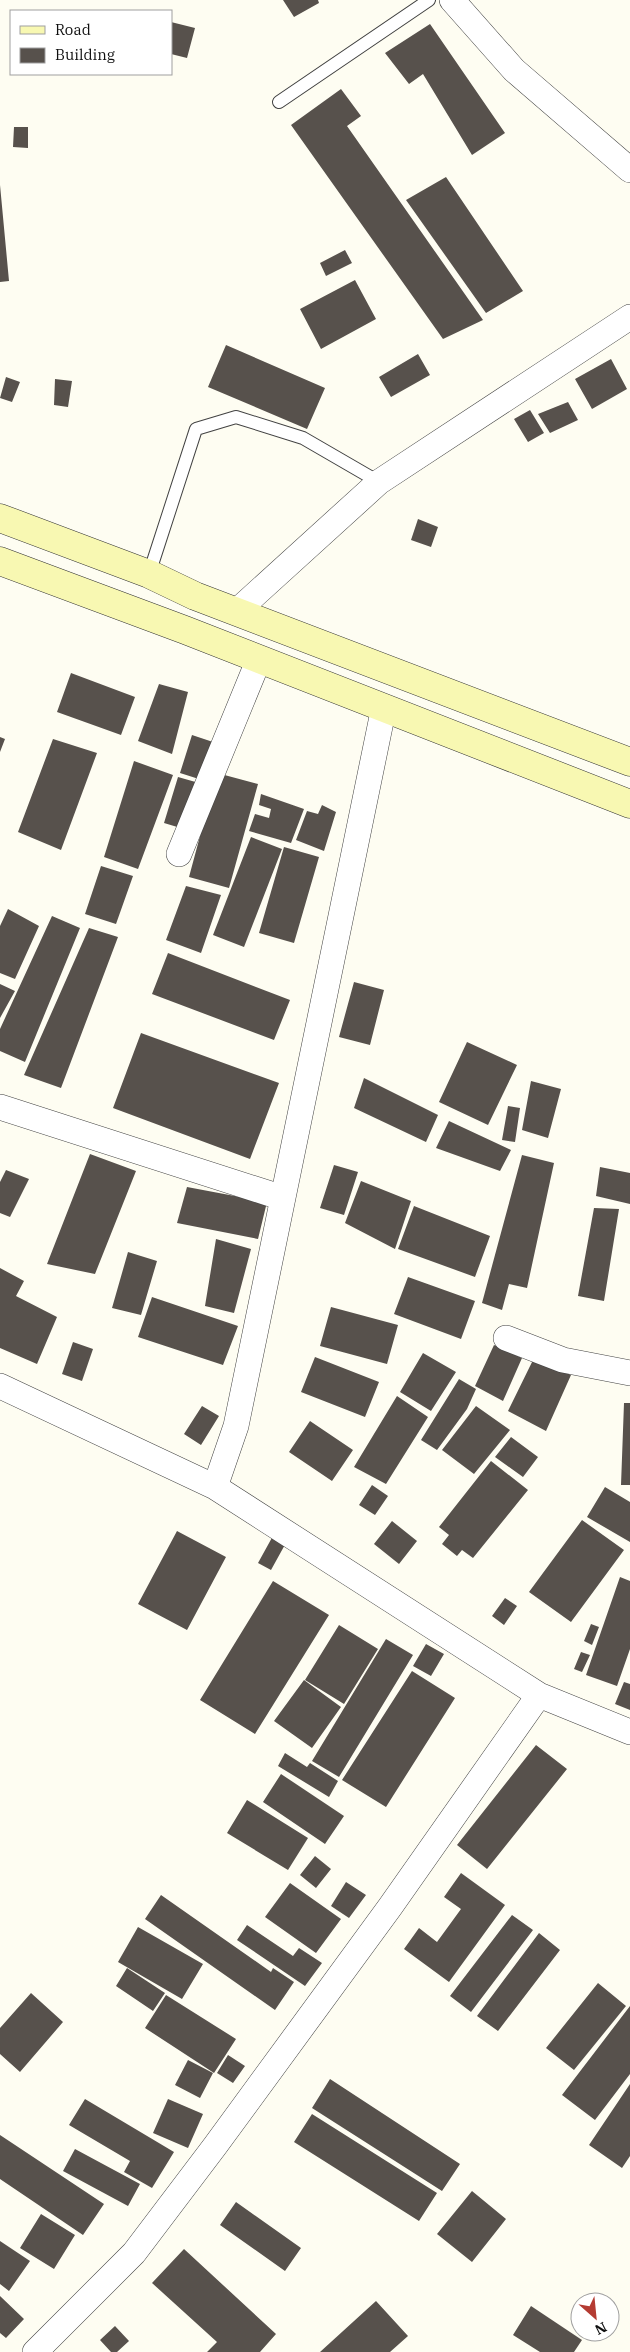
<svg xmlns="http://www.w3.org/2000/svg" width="630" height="2352" viewBox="0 0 630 2352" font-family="'IBM Plex Serif',serif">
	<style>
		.building { fill: #57514c }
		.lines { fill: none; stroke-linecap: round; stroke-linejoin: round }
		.lane-casing { stroke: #424242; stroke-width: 14 }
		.street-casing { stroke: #424242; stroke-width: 26 }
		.secondary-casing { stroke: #313131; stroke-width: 29 }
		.lane { stroke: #fff; stroke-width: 12 }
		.street { stroke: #fff; stroke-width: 25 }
		.secondary { stroke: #f8f8b2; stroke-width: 28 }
	</style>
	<rect width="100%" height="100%" fill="#fefdf2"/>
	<path class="building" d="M283,0H318L319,3L294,17Z
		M171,22L195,28L187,58L171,54Z
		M430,24L505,133L472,155L423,74L409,84L385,53Z
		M341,89L361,116L347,126L483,320L443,339L291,125Z
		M14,127H28V148L13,147Z
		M446,177L523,291L486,313L406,200Z
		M0,185L9,281L0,282Z
		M345,250L352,263L326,276L320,263Z
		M355,280L376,319L321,349L300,309Z
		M226,345L325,388L307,429L208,387Z
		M418,354L430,375L391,397L379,377Z
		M611,359L627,389L592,409L575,379Z
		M6,377L20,382L12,402L0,398Z
		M55,379L72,381L68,407L54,405Z
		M568,402L578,420L550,433L538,414Z
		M530,410L544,433L528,442L514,419Z
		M418,519L438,527L431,547L411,540Z
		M71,673L135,697L121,735L57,712Z
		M159,684L188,692L172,754L138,741Z
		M192,735L213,742L202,780L180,773Z
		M0,737L5,739L0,752Z
		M53,739L97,753L61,850L18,832Z
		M134,761L173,775L138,869L104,857Z
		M217,773L258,784L229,888L189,877Z
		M178,777L199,783L184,829L164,823Z
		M261,794L304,809L291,843L249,831L255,814L269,818L271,809L259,805Z
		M322,805L336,812L324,851L296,840L307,811L318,814Z
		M251,837L282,849L244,947L213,935Z
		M284,847L319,857L294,943L259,933Z
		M101,866L133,876L116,924L85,914Z
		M186,886L221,895L201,953L166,940Z
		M8,909L39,926L15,979L0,973V926Z
		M52,916L80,928L25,1062L0,1051V1029Z
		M89,928L118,937L61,1088L24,1075Z
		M168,953L290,1000L274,1040L152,994Z
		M354,982L384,990L370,1045L339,1037Z
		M0,984L15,991L0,1018Z
		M141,1033L279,1083L250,1159L113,1108Z
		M467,1042L517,1065L488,1125L439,1102Z
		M364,1078L438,1115L426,1142L354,1108Z
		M531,1081L561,1089L548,1138L522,1130Z
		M508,1106L520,1108L515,1142L502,1140Z
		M449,1121L511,1150L500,1171L436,1148Z
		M90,1154L136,1171L95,1274L47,1264Z
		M522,1155L554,1163L527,1288L509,1284L502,1310L482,1303Z
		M334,1165L358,1172L344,1215L320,1208Z
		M600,1167L630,1173V1204L596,1196Z
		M6,1170L29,1179L10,1217L0,1213V1182Z
		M361,1181L411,1201L395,1249L345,1223Z
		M187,1187L267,1202L258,1239L177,1223Z
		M414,1206L490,1236L475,1277L398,1249Z
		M594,1208L619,1209L604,1301L578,1296Z
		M216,1239L251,1249L234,1313L205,1306Z
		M128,1252L157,1261L141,1315L112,1308Z
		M0,1268L24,1281L16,1296L57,1317L37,1364L0,1348Z
		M408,1277L475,1301L461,1339L394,1314Z
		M152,1297L238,1326L223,1365L138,1337Z
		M331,1307L398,1325L387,1364L320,1346Z
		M73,1342L93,1349L82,1381L62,1374Z
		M494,1345L522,1358L503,1401L475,1386Z
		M423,1353L456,1372L431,1411L400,1392Z
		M315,1357L379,1382L365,1417L301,1392Z
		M534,1358L571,1375L546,1431L508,1411Z
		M459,1379L476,1389L467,1409L437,1450L421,1440Z
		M397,1396L428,1417L386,1484L354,1467Z
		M624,1403H630V1485H621Z
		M202,1406L219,1416L201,1445L184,1434Z
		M476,1406L510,1430L474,1474L442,1450Z
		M310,1421L353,1450L332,1481L289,1452Z
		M511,1437L538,1457L523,1477L495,1457Z
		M491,1461L528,1490L473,1558L462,1550L457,1556L442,1544L449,1535L439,1527Z
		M372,1485L388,1496L375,1515L359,1505Z
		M605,1487L630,1502V1542L587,1517Z
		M582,1520L624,1550L571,1622L529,1592Z
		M392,1521L417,1541L399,1564L374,1544Z
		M177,1531L226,1557L187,1630L138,1604Z
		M274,1534L287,1541L271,1570L258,1563Z
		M620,1577L630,1581V1649L617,1686L586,1675Z
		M273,1581L329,1615L255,1734L200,1700Z
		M505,1598L517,1606L504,1625L492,1616Z
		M591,1624L599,1627L592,1645L584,1641Z
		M339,1625L378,1649L344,1704L305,1680Z
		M386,1639L413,1655L339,1777L312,1761Z
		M426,1644L444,1654L431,1676L413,1666Z
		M581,1652L590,1655L582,1672L574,1669Z
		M412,1671L455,1698L386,1807L342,1780Z
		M304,1680L341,1707L312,1748L274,1721Z
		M624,1682L630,1684V1710L615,1704Z
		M536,1745L567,1769L487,1869L457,1845Z
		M285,1753L307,1767L310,1763L338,1781L329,1797L278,1766Z
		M281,1774L344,1816L325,1844L263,1802Z
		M247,1800L308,1838L288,1870L227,1833Z
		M315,1856L331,1869L316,1888L300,1875Z
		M461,1873L505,1905L449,1982L404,1949L419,1928L437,1942L461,1909L444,1897Z
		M346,1882L366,1895L349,1918L331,1906Z
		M290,1883L341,1919L316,1953L265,1917Z
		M161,1895L271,1972L273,1968L294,1982L275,2010L145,1919Z
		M512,1915L533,1930L471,2012L450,1996Z
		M247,1925L293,1956L299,1948L322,1963L305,1986L237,1940Z
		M138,1927L203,1964L182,1999L118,1962Z
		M539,1933L560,1950L498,2031L477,2016Z
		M127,1968L165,1993L153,2011L116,1986Z
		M598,1983L626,2006L574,2070L546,2048Z
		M31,1993L63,2022L20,2072L0,2054V2028Z
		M166,1995L236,2039L214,2073L145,2028Z
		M630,2006V2074L595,2120L562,2095Z
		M228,2055L245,2066L233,2083L217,2073Z
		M188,2060L213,2073L200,2098L175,2085Z
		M330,2079L460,2164L442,2191L312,2108Z
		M630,2084V2156L622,2168L589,2145Z
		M85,2099L174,2152L152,2188L124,2172L130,2161L69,2125Z
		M168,2099L203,2114L188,2148L153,2133Z
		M312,2114L437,2193L419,2221L294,2142Z
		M0,2135L104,2204L83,2235L0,2179Z
		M75,2149L140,2184L128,2206L63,2171Z
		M472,2191L506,2219L472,2262L437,2234Z
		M236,2202L301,2248L285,2271L220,2225Z
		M41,2214L75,2235L54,2269L20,2248Z
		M0,2241L30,2261L9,2291L0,2284Z
		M184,2249L276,2334L260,2352H207L217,2342L152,2283Z
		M0,2296L24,2319L6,2338L0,2333Z
		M376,2301L408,2336L390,2352H320Z
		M531,2306L582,2340L574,2352H540L513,2335Z
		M115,2326L129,2341L117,2352H111L100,2340Z"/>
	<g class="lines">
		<g class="lane-casing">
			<path id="lane" d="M279,102L429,0
				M149,574L196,429L236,417L303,438L379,482"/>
		</g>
		<g class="street-casing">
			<path id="street" d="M452,0L514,70L630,170
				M237,611L379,482L630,317
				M179,854L259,659
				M0,1107L283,1198
				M506,1338L563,1360L630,1373
				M0,1386L215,1487L539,1695L630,1732
				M215,1487L236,1426L384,707
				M35,2352L134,2253L215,2146L390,1907L539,1695"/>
		</g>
		<g class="secondary-casing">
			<path id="secondary" d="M0,518L149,574L195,596L630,762
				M0,561L185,630L630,804"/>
		</g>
		<use href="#lane" class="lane"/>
		<use href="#street" class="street"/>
		<use href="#secondary" class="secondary"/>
	</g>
	<rect x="10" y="10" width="162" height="65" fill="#ffffff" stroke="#9f9f9f"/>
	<rect x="20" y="26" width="25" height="8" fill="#f8f8b2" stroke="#9f9f9f"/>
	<text x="55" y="35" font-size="15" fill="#0f0f0f">Road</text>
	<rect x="20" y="48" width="25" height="15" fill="#57514c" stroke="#9f9f9f"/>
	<text x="55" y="60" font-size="15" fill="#0f0f0f">Building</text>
	<g transform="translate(595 2317) rotate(153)"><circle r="24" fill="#ffffff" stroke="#9f9f9f"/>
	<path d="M0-4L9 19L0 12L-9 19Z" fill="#b43b32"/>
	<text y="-8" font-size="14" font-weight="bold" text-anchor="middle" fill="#0f0f0f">N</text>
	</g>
</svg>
